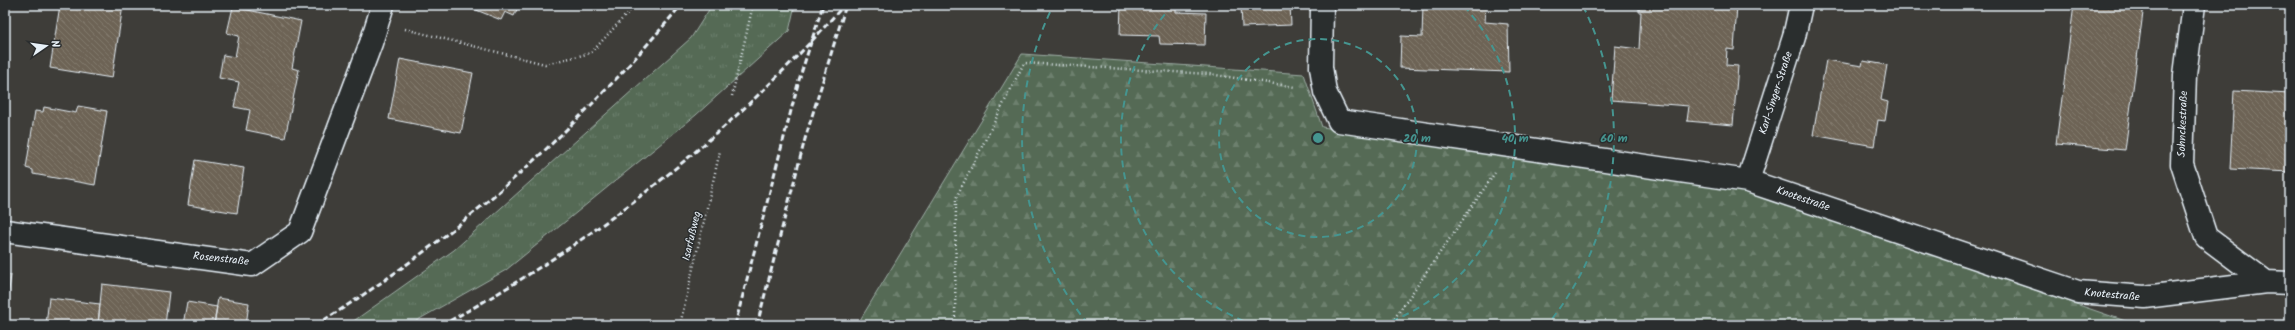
<svg xmlns="http://www.w3.org/2000/svg" width="2295" height="330" viewBox="0 0 2295 330" font-family="Kalam,sans-serif">
	<style>
		.grass { fill: url(#grass-tufts); stroke: #9eaea6 }
		.forest { fill: url(#forest-firs); stroke: #9eaea6 }
		.building { fill: url(#building-back-hatch); stroke: #e8f1f8 }
		.lines { fill: none; stroke-linecap: round; stroke-linejoin: round }
		.minor-casing { stroke: #e8f1f8; stroke-width: 25 }
		.path { stroke: #e8f1f8; stroke-width: 2.5; stroke-dasharray: 1 3; stroke-linecap: butt }
		.minor { stroke: #2a2d2e; stroke-width: 22 }
		.rail { stroke: #e8f1f8; stroke-width: 3; stroke-dasharray: 6 3; stroke-linecap: butt }
		.ring { fill: none; stroke: #459590; stroke-width: 2; stroke-dasharray: 7 5 }
		.labels { text-anchor: middle; dominant-baseline: central; stroke-width: 3; stroke-linejoin: round; paint-order: stroke }
		.street-label { font-size: 11px; fill: #e8f1f8; stroke: #2a2d2e }
		.centre { fill: #459590; stroke: #2a2d2e; stroke-width: 2 }
		.ring-label { font-size: 12px; text-anchor: middle; font-weight: bold; fill: #459590; stroke: #2a2d2e; stroke-width: 3; stroke-linejoin: round; paint-order: stroke }
	</style>
	<defs>
		<pattern id="grass-tufts" width="24" height="20" patternUnits="userSpaceOnUse"><rect width="24" height="20" fill="#556a55"/><path d="M3 7l-1-3M5 7V3M7 7l1-3M15 17l-1-3M17 17v-4M19 17l1-3" fill="none" stroke="#6d806e"/></pattern>
		<pattern id="forest-firs" width="22" height="20" patternUnits="userSpaceOnUse"><rect width="22" height="20" fill="#556a55"/><path d="M5 1l3.5 6h-7zM16 11l3.5 6h-7z" fill="#6d806e"/></pattern>
		<pattern id="building-back-hatch" width="6" height="6" patternUnits="userSpaceOnUse"><rect width="6" height="6" fill="#6d6354"/><path d="M-1 5l2 2M0 0l6 6M5-1l2 2" fill="none" stroke="#827a6d"/></pattern>
	</defs>
	<rect width="100%" height="100%" fill="#3e3d39"/>
	<filter id="ink" filterUnits="userSpaceOnUse"><feTurbulence type="fractalNoise" baseFrequency=".025" numOctaves="2"/><feDisplacementMap in="SourceGraphic" scale="8" xChannelSelector="R" yChannelSelector="G"/><feConvolveMatrix kernelMatrix="1 2 1 2 8 2 1 2 1" color-interpolation-filters="sRGB"/></filter>
	<g filter="url(#ink)">
		<path class="grass" d="M712,5H795L789,31L696,115L506,270L409,325H348L454,250L691,38Z"/>
		<path class="forest" d="M1022,54L1304,74L1322,127L1752,193L2137,325H857Z"/>
		<path class="building" d="M60,5H123L112,78L50,68Z
			M464,5H519L514,16L505,12L501,20Z
			M1121,5H1176V12L1206,13L1205,45L1160,44L1159,36L1120,35Z
			M1241,5H1290L1291,25L1242,27Z
			M1423,5H1486L1485,22L1508,24L1509,72L1400,68L1401,36L1422,37Z
			M1639,5H1737L1734,50L1727,49L1726,65L1738,66L1733,125L1687,121L1689,106L1611,100L1615,46L1639,49L1641,12H1639Z
			M2074,5H2144L2125,150L2056,144Z
			M233,7L301,21L292,68L299,70L285,138L246,130L250,110L234,107L239,82L219,78L223,55L235,57L239,36L227,33Z
			M400,59L473,73L461,133L389,119Z
			M1826,60L1862,66L1863,61L1887,65L1881,100L1888,102L1885,121L1878,120L1874,146L1813,135Z
			M2234,91L2290,94V172L2230,169Z
			M78,106L107,111L95,185L33,174V170L26,168L35,111L43,112L44,107L76,113Z
			M195,160L244,168L237,213L188,205Z
			M5,275H11L5,321Z
			M102,284L169,292L165,325H98Z
			M49,298L100,304L98,325H46Z
			M218,298L249,303L246,325H214Z
			M187,302L217,307L214,325H183Z"/>
		<g class="lines">
			<g class="minor-casing">
				<path id="minor" d="M1322,5L1321,67L1325,92L1339,121L1748,181L2078,292L2145,297L2266,282L2290,283
					M2194,5L2185,75L2182,164L2206,237L2266,282
					M1748,181L1794,37L1801,5
					M5,231L252,265L300,232L371,43L383,5"/>
			</g>
			<path class="path" d="M405,29L545,64L591,53L635,5
				M732,96L753,5
				M680,325L720,151
				M955,325L956,198L1024,63L1209,74L1295,87
				M1390,325L1495,173"/>
			<use href="#minor" class="minor"/>
			<path class="rail" d="M316,325C455,240 577,131 681,5
				M442,325C591,245 733,133 844,5
				M735,325L799,80L823,5
				M757,325L805,139L846,5"/>
		</g>
	</g>
	<g class="ring">
		<circle cx="1318" cy="138" r="99"/>
		<path d="M1255 325A197 197 0 0 1 1172 6M1464 6A197 197 0 0 1 1381 325"/>
		<path d="M1088 324A296 296 0 0 1 1053 6M1583 6A296 296 0 0 1 1548 324"/>
	</g>
	<g class="labels">
		<g class="street-label">
			<text transform="translate(1776 93) rotate(-72)">Karl-Singer-Straße</text>
			<text transform="translate(2183 124) rotate(-88)">Sohnckestraße</text>
			<text transform="translate(1803 199) rotate(19)">Knotestraße</text>
			<text transform="translate(692 236) rotate(-77)">Isarfußweg</text>
			<text transform="translate(221 259) rotate(6)">Rosenstraße</text>
			<text transform="translate(2112 295) rotate(5)">Knotestraße</text>
		</g>
	</g>
	<circle cx="1318" cy="138" r="6" class="centre"/>
	<g class="ring-label">
		<text x="1417" y="142">20 m</text>
		<text x="1515" y="142">40 m</text>
		<text x="1614" y="142">60 m</text>
	</g>
	<rect width="2295" height="330" fill="none" stroke="#2a2d2e" stroke-width="20"/>
	<rect x="10" y="10" width="2275" height="310" fill="none" stroke="#e8f1f8" stroke-width="1.5" filter="url(#ink)"/>
	<g transform="translate(46 46) rotate(77)" stroke="#2a2d2e" stroke-width="3" paint-order="stroke">
	<path d="M0-3L7 15L0 10L-7 15Z" fill="#e8f1f8"/>
	<text y="-6" font-size="11" font-weight="bold" text-anchor="middle" fill="#e8f1f8">N</text>
	</g>
</svg>
